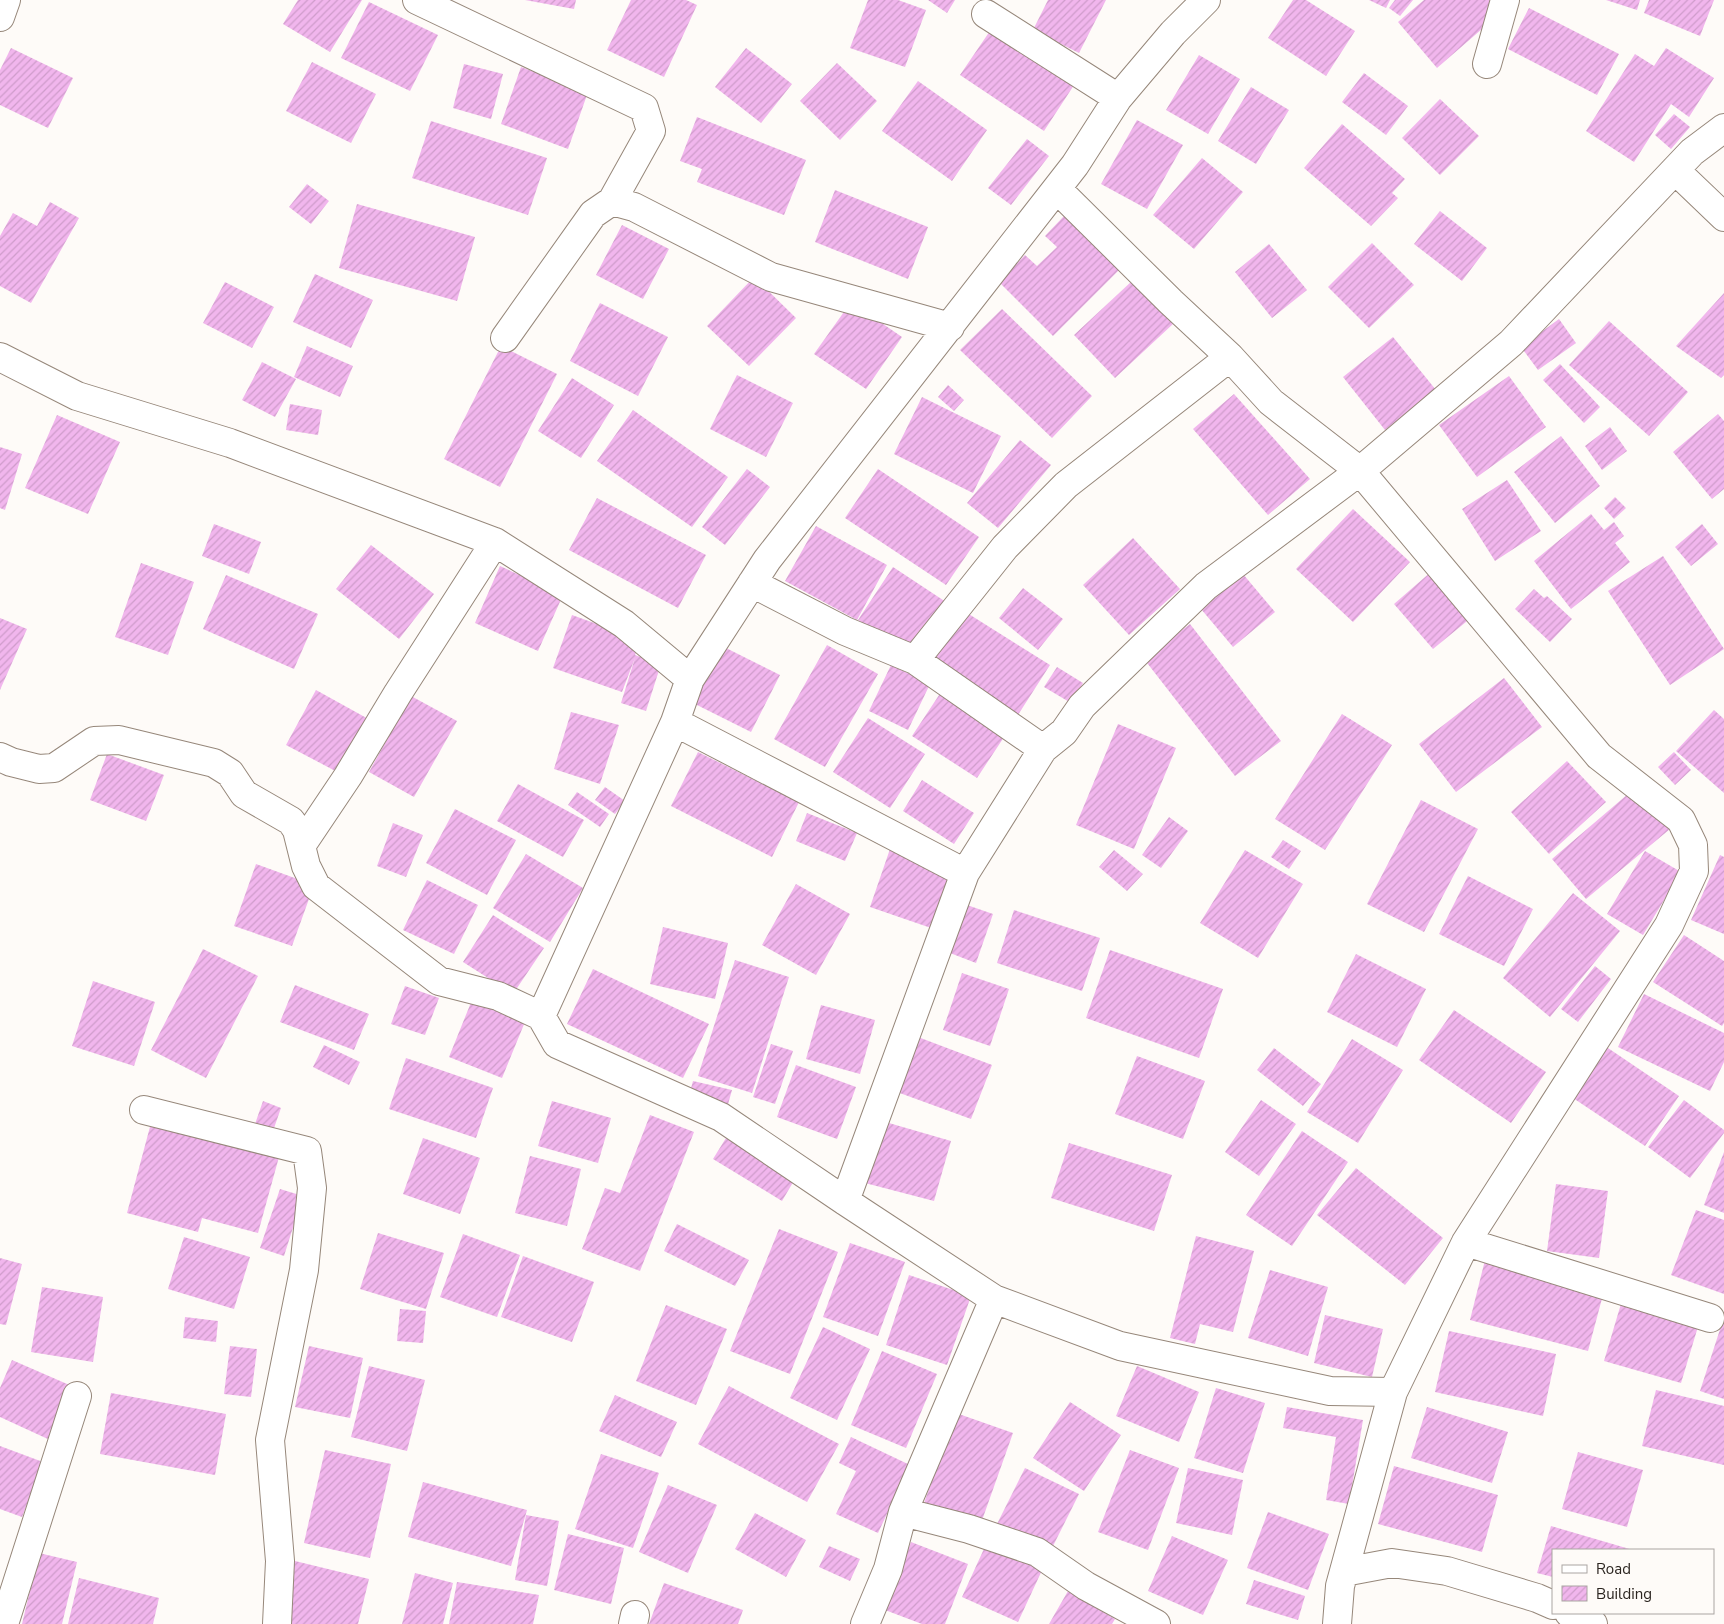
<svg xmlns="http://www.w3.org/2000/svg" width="1724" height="1624" viewBox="0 0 1724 1624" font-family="'Nunito Sans',sans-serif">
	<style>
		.building { fill: url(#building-hatch) }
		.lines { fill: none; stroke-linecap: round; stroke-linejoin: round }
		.minor-casing { stroke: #96877a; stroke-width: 30 }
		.minor { stroke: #fff; stroke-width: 28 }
	</style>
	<defs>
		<pattern id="building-hatch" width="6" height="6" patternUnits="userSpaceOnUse" patternTransform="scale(1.25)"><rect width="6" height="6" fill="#f1b6ed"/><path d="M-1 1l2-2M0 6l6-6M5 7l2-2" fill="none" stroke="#cf9ccb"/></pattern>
	</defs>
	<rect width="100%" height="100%" fill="#fefbf8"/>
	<path class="building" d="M298,0H362L330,52L283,24Z
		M525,0H576L574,9Z
		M631,0H686L697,5L664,77L607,50Z
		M868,0H898L926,10L905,67L850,48Z
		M928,0H955L947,13Z
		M1048,0H1106L1079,53L1033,30Z
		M1293,0H1306L1355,31L1326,76L1268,38Z
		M1369,0H1390L1386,8Z
		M1395,0H1413L1400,16L1389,8Z
		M1424,0H1498L1505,9L1437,68L1398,22Z
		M1606,0H1640L1637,10Z
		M1649,0H1714L1700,36L1644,13Z
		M369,2L438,35L410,91L341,58Z
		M1529,8L1619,54L1597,95L1508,49Z
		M994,25L1078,79L1044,131L960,75Z
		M11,48L73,78L48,128L0,105V70Z
		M746,48L792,84L761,123L715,87Z
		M1666,48L1714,78L1689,117L1671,104L1634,162L1586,131L1635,54L1654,66Z
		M1199,55L1240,79L1208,134L1166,110Z
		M312,62L376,94L351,143L286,111Z
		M837,63L877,101L840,140L800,101Z
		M464,64L503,74L491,119L453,108Z
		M521,67L588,92L568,149L501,124Z
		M1364,73L1408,106L1386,135L1342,102Z
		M918,81L987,130L952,181L882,131Z
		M1251,87L1289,110L1256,164L1218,141Z
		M1440,99L1479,136L1440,175L1402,138Z
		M1674,114L1690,127L1671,149L1655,135Z
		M697,117L806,160L784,215L697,182L702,169L680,161Z
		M1137,120L1183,145L1147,209L1101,184Z
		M431,121L547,158L528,215L412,178Z
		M1342,124L1405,179L1392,193L1398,198L1371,226L1304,168Z
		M1027,139L1049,156L1011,205L988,188Z
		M1202,158L1243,192L1194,249L1153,215Z
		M307,184L329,201L311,224L289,207Z
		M835,190L928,227L908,279L815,242Z
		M50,202L79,218L31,303L0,286V236L13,213L37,226Z
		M357,204L475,237L457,301L339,268Z
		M1440,211L1487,248L1462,281L1414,244Z
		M1064,216L1119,270L1053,336L999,282L1025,255L1037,266L1057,247L1045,236Z
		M622,225L669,249L643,299L596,275Z
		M1372,243L1414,285L1369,328L1328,287Z
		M1269,244L1307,290L1272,318L1235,272Z
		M315,274L373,300L351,348L293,322Z
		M754,277L796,318L749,366L707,326Z
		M1132,281L1173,324L1115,378L1074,335Z
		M225,282L274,307L252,348L203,323Z
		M1724,293V375L1721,378L1676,346Z
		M851,302L902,337L866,389L814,354Z
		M600,303L668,337L638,396L570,361Z
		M1002,309L1092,396L1052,438L960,350Z
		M1559,319L1576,343L1538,370L1521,347Z
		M1609,321L1688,392L1649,436L1569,365Z
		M1393,337L1436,390L1385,430L1343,377Z
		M307,346L353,366L340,397L294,377Z
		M501,346L557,374L500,487L444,459Z
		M262,362L296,379L275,417L242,400Z
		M1560,364L1600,407L1584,423L1543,380Z
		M737,375L793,403L766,457L710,429Z
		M1509,376L1546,427L1477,477L1439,425Z
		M572,378L614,405L581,458L538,431Z
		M948,385L964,400L954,411L938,397Z
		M1234,394L1310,479L1268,515L1193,429Z
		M922,397L1001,436L973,493L894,454Z
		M290,404L322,410L318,435L286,430Z
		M633,410L728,477L692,527L597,461Z
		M1718,414L1724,421V489L1712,499L1673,452Z
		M57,415L120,442L88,514L25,488Z
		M1610,427L1627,451L1602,470L1585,446Z
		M1561,436L1600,486L1555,523L1514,472Z
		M1020,440L1051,465L998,528L967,503Z
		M0,447L22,454L5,510L0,508Z
		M747,469L770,487L725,545L702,527Z
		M878,469L979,537L946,585L845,518Z
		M1507,480L1541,531L1495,561L1462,509Z
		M1615,497L1626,508L1614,519L1604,508Z
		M597,498L706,555L678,608L569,550Z
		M1353,509L1410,562L1353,622L1296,569Z
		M1591,514L1604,530L1614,522L1624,536L1615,543L1630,562L1571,609L1534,561Z
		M214,524L261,542L249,574L202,556Z
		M1702,524L1718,544L1691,566L1675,547Z
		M816,526L887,565L857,620L785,581Z
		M1133,538L1180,589L1129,635L1083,585Z
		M371,545L434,594L399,639L336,589Z
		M1663,556L1724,649L1670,685L1608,591Z
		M141,563L194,582L168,655L115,637Z
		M500,566L563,595L538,651L475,623Z
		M893,567L946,602L911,654L858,620Z
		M1432,571L1472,617L1433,649L1394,604Z
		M1243,574L1275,612L1233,647L1201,609Z
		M226,575L318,614L294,669L203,629Z
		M1023,588L1063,619L1038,650L999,618Z
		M1534,589L1544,598L1547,596L1572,619L1550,642L1515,609Z
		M964,611L1050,665L1016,718L930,664Z
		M572,615L641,640L635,655L661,664L646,711L621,703L635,658L622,692L553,668Z
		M0,618L27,629L0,690Z
		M1190,624L1281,741L1235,776L1144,659Z
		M720,645L780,675L751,732L691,702Z
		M827,645L878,674L825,767L774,739Z
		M891,665L930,684L908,730L869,711Z
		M1057,667L1083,683L1071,703L1044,687Z
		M1504,678L1542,727L1456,792L1419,744Z
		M945,686L1010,728L977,778L912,736Z
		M316,690L372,721L343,775L286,745Z
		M411,696L457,721L414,797L369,772Z
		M1714,710L1724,719V793L1676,751Z
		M571,712L619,725L600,784L554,769Z
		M1342,714L1392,745L1325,850L1275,819Z
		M868,718L925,754L890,808L833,772Z
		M1118,724L1176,748L1134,849L1076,825Z
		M698,752L799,802L772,857L671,806Z
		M1674,752L1691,770L1675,785L1658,767Z
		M107,754L164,775L146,821L90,800Z
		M1567,761L1606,802L1549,854L1511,812Z
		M922,780L974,813L954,844L903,811Z
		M518,784L584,820L563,857L497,821Z
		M605,787L625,801L615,814L595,800Z
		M1635,788L1670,829L1586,899L1552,859Z
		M577,792L609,814L600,827L568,805Z
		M1421,800L1478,829L1424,932L1367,904Z
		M455,809L516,840L487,895L426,863Z
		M807,813L857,833L845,861L796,841Z
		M1169,817L1188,831L1161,868L1142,855Z
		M393,823L423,835L406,877L377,866Z
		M1283,840L1301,851L1289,869L1271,857Z
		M890,849L952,870L931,928L870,907Z
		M1114,850L1143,874L1127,891L1099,867Z
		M1245,850L1303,884L1258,958L1200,923Z
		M1645,851L1681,872L1643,935L1607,914Z
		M526,854L583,888L550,942L493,908Z
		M1720,855L1724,857V934L1691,920Z
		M256,864L314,885L292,946L234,926Z
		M1468,876L1533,909L1504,966L1439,934Z
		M427,880L478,905L454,954L403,930Z
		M796,884L850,914L816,975L762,945Z
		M1573,893L1620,931L1550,1017L1503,978Z
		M967,905L993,914L976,963L950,953Z
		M1014,910L1100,938L1082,991L997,963Z
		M493,915L544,948L513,994L463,962Z
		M663,927L728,943L715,999L650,984Z
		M1684,935L1724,961V1023L1722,1026L1653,982Z
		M203,949L258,976L206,1078L151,1050Z
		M1110,950L1223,989L1199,1058L1086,1018Z
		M1356,954L1426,989L1397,1047L1327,1012Z
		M735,960L789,977L752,1093L698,1076Z
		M1595,966L1611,979L1578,1022L1561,1009Z
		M593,969L709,1024L683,1078L567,1024Z
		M962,973L1009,989L990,1046L943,1030Z
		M93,981L155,1002L134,1066L72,1046Z
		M295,985L369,1014L354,1050L280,1022Z
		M405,986L439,998L425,1035L391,1024Z
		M1644,994L1724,1033V1062L1710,1091L1618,1047Z
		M474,995L527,1017L502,1078L449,1057Z
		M821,1005L875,1020L860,1074L806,1059Z
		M1454,1010L1546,1072L1511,1123L1419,1060Z
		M918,1037L992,1065L971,1119L897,1092Z
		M1352,1039L1403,1070L1358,1143L1307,1112Z
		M771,1044L793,1051L775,1104L753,1097Z
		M324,1045L360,1062L349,1085L313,1067Z
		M1605,1046L1679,1096L1645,1146L1570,1096Z
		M1274,1048L1321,1084L1303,1106L1257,1070Z
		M1137,1056L1205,1081L1183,1139L1115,1114Z
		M406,1058L493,1088L476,1138L389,1109Z
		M796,1065L856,1087L837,1139L777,1117Z
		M693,1081L732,1090L727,1108L688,1099Z
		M1261,1100L1296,1124L1259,1176L1225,1152Z
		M1684,1100L1724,1130V1133L1690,1178L1648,1147Z
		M263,1101L281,1108L273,1131L255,1124Z
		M552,1101L611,1118L598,1163L538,1146Z
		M650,1115L694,1132L640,1271L582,1249L605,1188L620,1193Z
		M882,1121L951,1141L934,1201L865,1183Z
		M151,1123L279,1157L258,1233L202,1218L198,1232L127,1213Z
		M1302,1131L1348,1162L1292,1246L1246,1215Z
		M423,1138L480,1158L460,1214L403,1194Z
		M726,1138L795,1179L782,1201L713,1159Z
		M1069,1143L1172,1175L1154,1231L1051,1198Z
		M1724,1152V1213L1704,1205Z
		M530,1156L581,1169L567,1226L515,1213Z
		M1356,1168L1443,1238L1405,1285L1317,1215Z
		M1556,1184L1608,1191L1599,1258L1547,1251Z
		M280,1189L303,1196L284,1256L260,1248Z
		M1696,1210L1724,1220V1294L1671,1275Z
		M677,1224L749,1260L735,1286L664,1251Z
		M779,1229L838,1252L790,1374L730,1351Z
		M378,1233L444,1253L426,1309L360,1289Z
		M463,1234L520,1255L497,1317L440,1297Z
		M1196,1236L1254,1251L1233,1332L1200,1324L1195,1344L1170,1338Z
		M184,1237L250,1257L234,1309L168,1289Z
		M850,1243L905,1262L878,1336L823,1317Z
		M523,1256L594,1282L572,1342L501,1317Z
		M0,1258L22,1264L6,1325L0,1324Z
		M1485,1260L1604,1291L1588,1351L1470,1320Z
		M1270,1270L1328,1287L1308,1356L1248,1338Z
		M909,1275L971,1296L947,1365L886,1345Z
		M42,1287L103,1297L93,1362L31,1352Z
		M1623,1297L1700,1320L1681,1383L1604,1361Z
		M666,1305L727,1329L696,1405L636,1381Z
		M400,1309L426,1311L423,1343L397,1341Z
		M1325,1315L1383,1329L1372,1377L1314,1363Z
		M185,1317L218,1321L216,1342L183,1338Z
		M1724,1317V1399L1700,1391Z
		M823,1327L870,1349L837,1420L790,1398Z
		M1449,1331L1556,1354L1543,1416L1435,1392Z
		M230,1346L257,1349L251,1397L224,1394Z
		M309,1346L363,1358L350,1418L295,1407Z
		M882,1351L937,1374L906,1448L851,1425Z
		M12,1360L74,1387L50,1440L0,1417V1388Z
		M369,1366L425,1380L407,1451L351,1437Z
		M1137,1366L1199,1392L1179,1442L1116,1416Z
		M729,1386L839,1444L807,1502L698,1444Z
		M1216,1388L1265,1403L1243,1473L1194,1458Z
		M1656,1390L1724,1406V1465L1642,1446Z
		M111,1393L226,1414L215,1475L100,1454Z
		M615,1395L677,1422L661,1457L599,1431Z
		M1070,1402L1121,1435L1084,1491L1033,1458Z
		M1287,1407L1363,1420L1349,1504L1326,1500L1336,1437L1283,1428Z
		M1427,1407L1508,1432L1492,1483L1411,1458Z
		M956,1413L1013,1433L980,1526L923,1506Z
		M851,1437L910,1465L878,1533L836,1514L856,1471L839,1463Z
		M0,1446L43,1462L22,1517L0,1509Z
		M325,1450L391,1464L370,1558L304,1543Z
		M1130,1450L1179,1468L1148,1550L1098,1532Z
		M1578,1452L1643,1470L1627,1527L1562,1509Z
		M601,1454L659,1473L633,1548L575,1529Z
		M1394,1466L1498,1495L1482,1552L1378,1524Z
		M1025,1468L1079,1494L1050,1552L996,1526Z
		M1188,1468L1243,1480L1232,1535L1176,1523Z
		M423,1482L527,1510L511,1566L408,1537Z
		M668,1485L717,1505L688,1573L639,1552Z
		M1268,1512L1329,1534L1308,1590L1247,1568Z
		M755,1513L806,1540L786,1577L735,1549Z
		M526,1515L559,1521L547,1586L515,1580Z
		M1551,1526L1633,1550H1553V1577L1537,1573Z
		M568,1534L624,1548L611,1604L554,1590Z
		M1172,1536L1228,1560L1203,1615L1148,1591Z
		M988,1540L1044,1566L1018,1622L962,1597Z
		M911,1542L968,1564L945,1624H922L885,1610Z
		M829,1546L860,1559L850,1581L819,1567Z
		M39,1553L77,1562L62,1624H22Z
		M295,1561L369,1579L358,1624H289L280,1622Z
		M415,1573L453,1583L443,1624H402Z
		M79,1578L159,1598L153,1624H68Z
		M1254,1580L1305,1596L1298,1620L1246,1604Z
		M457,1582L539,1595L533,1624H449Z
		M664,1583L743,1610L738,1624H649Z
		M1068,1591L1115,1619L1112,1624H1049Z"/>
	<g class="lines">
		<g class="minor-casing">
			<path id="minor" d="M417,0L644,108L651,131L612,201L593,214L505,338
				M986,14L1118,98
				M0,17L6,0
				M1487,64L1505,0
				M1675,170L1724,217
				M1057,189L1171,302L1230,357L1271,402L1360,471L1599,756L1681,820L1693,845L1694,871L1669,925L1466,1242L1393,1392L1340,1586L1337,1624
				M612,201L634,207L771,277L950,327
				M0,357L77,396L230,443L495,542L624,624L690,679
				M752,583L845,631L915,660L1043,749
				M915,660L1005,547L1066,485L1230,357
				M675,722L965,873
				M0,757L11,762L39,769L54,768L94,741L119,740L214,763L230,773L244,794L291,821L297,830L306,866L316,886L439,981L498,996L541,1016L557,1044L721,1117L845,1201L994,1299L1120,1346L1330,1391L1393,1392
				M301,846L348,776L398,693L495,542
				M541,1016L675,722L690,679L767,560L1075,165L1118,98L1173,33L1206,0
				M144,1110L307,1151L312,1188L304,1270L270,1440L280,1561L277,1624
				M845,1201L965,873L1043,749L1064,732L1082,706L1206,586L1360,471L1511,343L1692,152L1724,128
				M1466,1242L1710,1318
				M903,1512L969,1529L1037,1552L1086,1586L1156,1624
				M1344,1572L1392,1563L1447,1571L1537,1598L1553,1605
				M1569,1613L1593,1624
				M4,1624L77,1396
				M633,1624L635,1615
				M865,1624L888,1569L903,1512L994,1299"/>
		</g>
		<use href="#minor" class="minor"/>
	</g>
	<rect x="1552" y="1549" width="162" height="65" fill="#fefbf8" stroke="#aaa5a2"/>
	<rect x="1562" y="1565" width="25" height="8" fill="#ffffff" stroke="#aaa5a2"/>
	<text x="1596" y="1574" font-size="15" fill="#2b2520">Road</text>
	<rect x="1562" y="1586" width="25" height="15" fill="url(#building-hatch)" stroke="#aaa5a2"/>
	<text x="1596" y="1599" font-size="15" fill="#2b2520">Building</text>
</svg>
